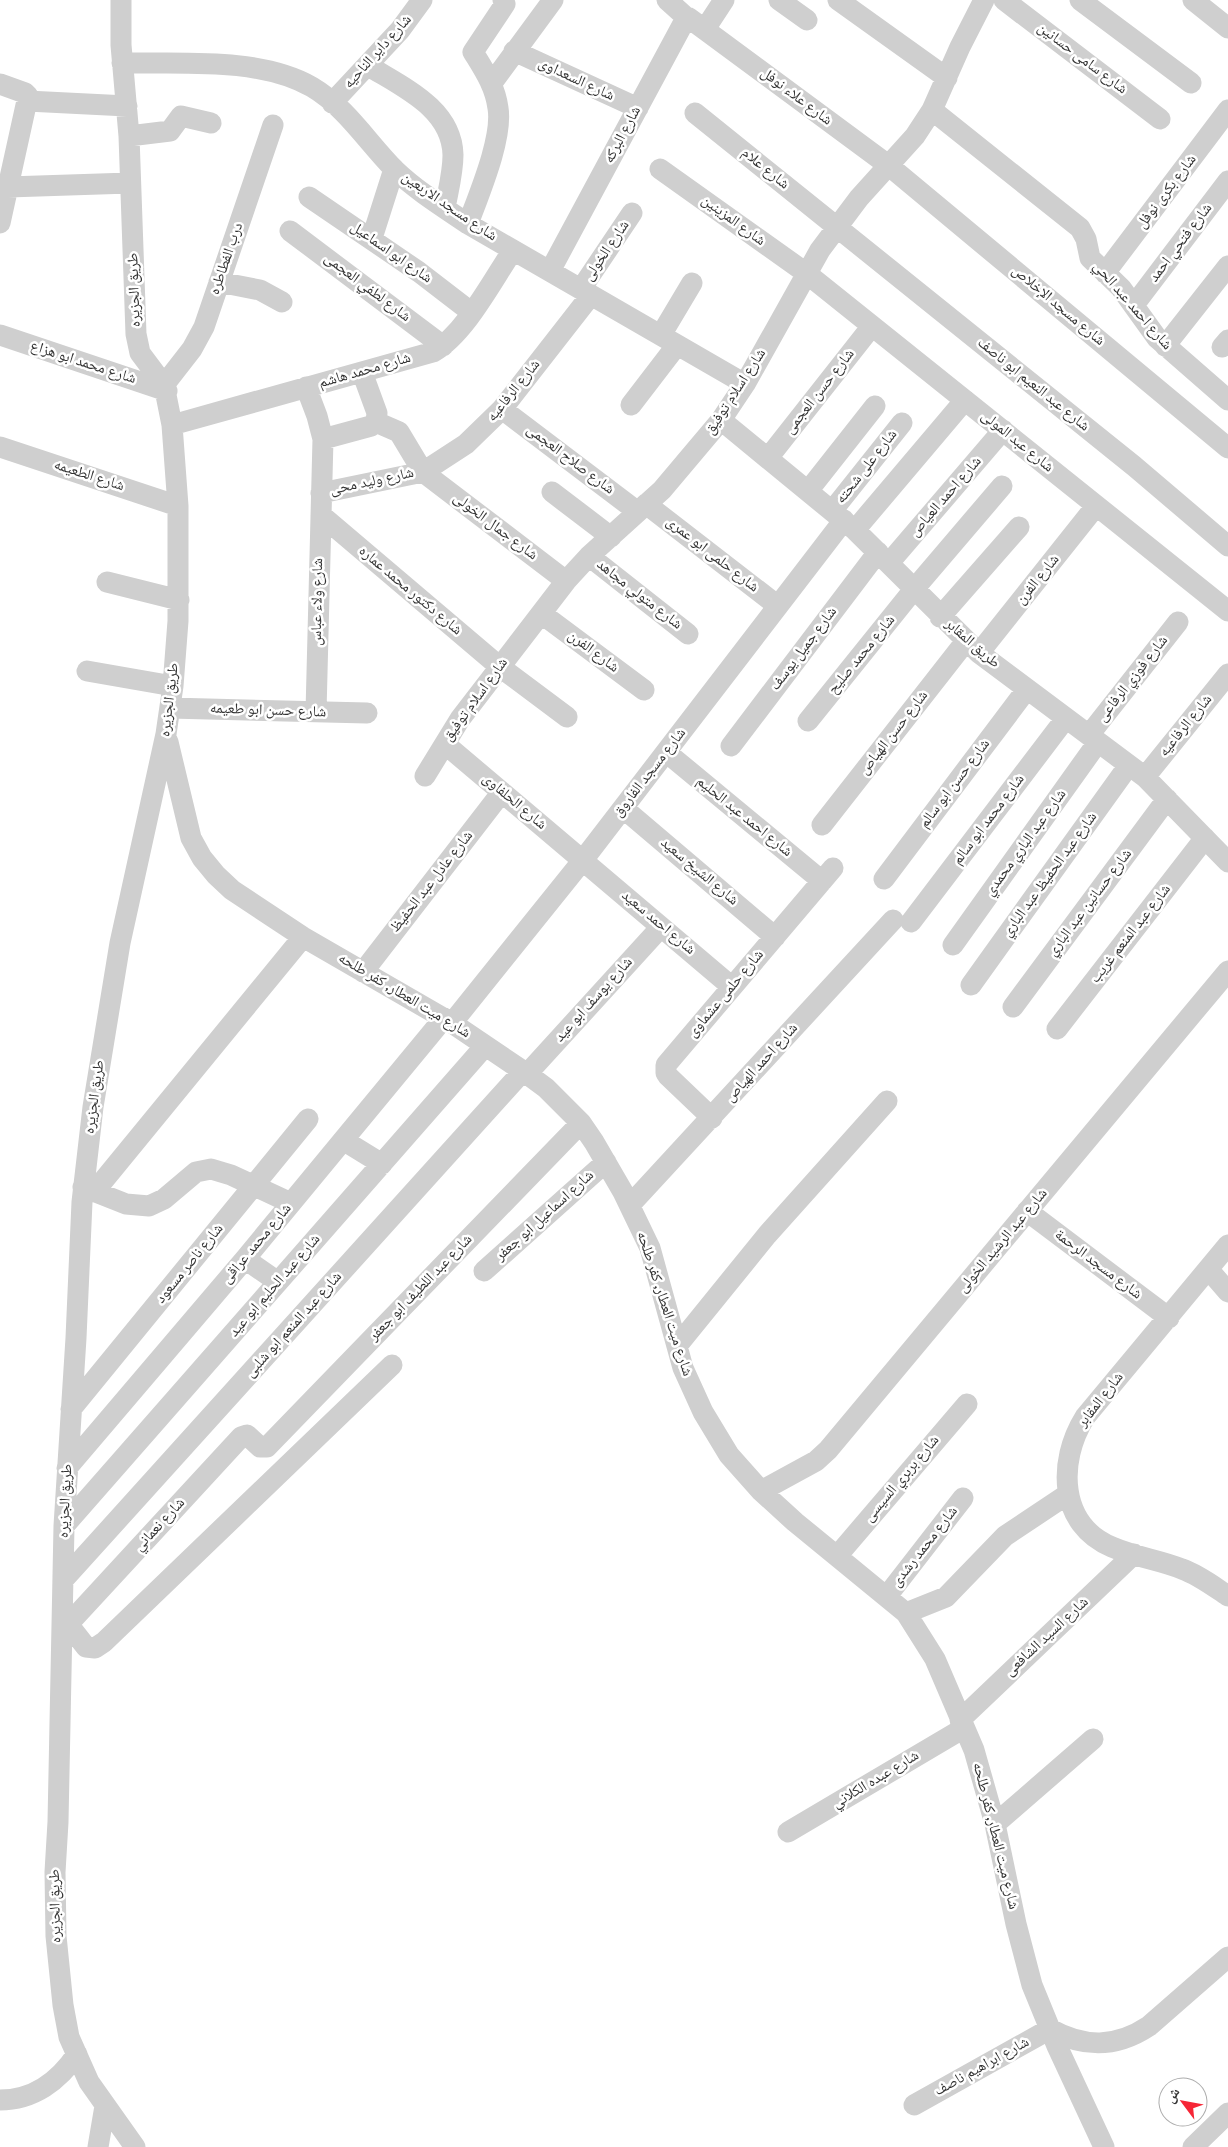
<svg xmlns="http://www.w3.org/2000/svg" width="1228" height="2147" viewBox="0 0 1228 2147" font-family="Overpass,'Noto Naskh Arabic',sans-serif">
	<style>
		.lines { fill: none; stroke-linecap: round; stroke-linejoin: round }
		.street { stroke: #cfcfcf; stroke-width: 21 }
		.labels { text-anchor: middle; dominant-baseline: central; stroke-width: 5; stroke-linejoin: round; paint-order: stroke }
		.street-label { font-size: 15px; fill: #323232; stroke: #fff }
	</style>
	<rect width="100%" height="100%" fill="#fff"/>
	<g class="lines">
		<path class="street" d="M121,0V45L129,136L136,334L140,353L164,385L172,425L178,506V621L173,686L166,734L120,943L93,1107L82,1202L76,1338L64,1526L58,1822L55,1872L56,1936L63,2005L69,2037L89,2082L135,2147
			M667,0L687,18
			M779,0L807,20
			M838,0L947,78
			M1004,0L1160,119
			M1080,0L1191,83
			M1193,0L1228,28
			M705,29L724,0
			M514,51L638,108
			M122,63C181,64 260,57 312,87C346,107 368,143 395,170C417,191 443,207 468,224L745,384
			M367,65C402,87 452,108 453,155C453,173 448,191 445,208
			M492,83L553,0
			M0,84L25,93L28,96L0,223
			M27,101L127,106
			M332,103L400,30L422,0
			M932,110L1080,228L1086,239L1090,258L1121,288L1157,338L1228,400
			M695,113L1134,466L1228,546
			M129,136L170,131L181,116L211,123
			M660,169L806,273L1228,611
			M8,187L130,183
			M309,197L419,272L471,312
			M468,224C479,194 503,138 498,108C495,86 484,70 473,52L505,4L503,0
			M290,231L443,346
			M372,238L394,169
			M550,271L685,20L689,18L888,165L1228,448
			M1105,273L1228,110
			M219,282L260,290L282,302
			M581,289L632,213
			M1134,305L1228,181
			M0,335L167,391
			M661,335L692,283
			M1165,346L1228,266
			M1222,347L1228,340
			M164,385L192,349L204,327L273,125
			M306,387L317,416L323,439L316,712
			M631,405L677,345
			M502,409L638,512
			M721,420L855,530L979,653L1145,777L1228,862
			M376,422L399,432L423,472L566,581
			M172,425L433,352C465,334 492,281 513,250
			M323,439L371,426L376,422L377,413L362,372
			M0,447L178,506
			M768,458L872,326
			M808,491L875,406
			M552,492L611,537
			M321,493L423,472L466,444L502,409L591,295
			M646,504L778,606
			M832,511L902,423
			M321,515L500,667L567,717
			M855,530L965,400
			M589,556L688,634
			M889,563L1003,430
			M107,582L179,600
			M542,614L644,690
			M940,617L1019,527
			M979,653L1096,506
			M87,671L173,686
			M170,708L367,713
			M808,721L915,588L1002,486
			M1089,735L1178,622
			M168,742L191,838L202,858L216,875L232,890L303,937L452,1023L523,1071L546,1088L581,1123L594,1142L623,1192L650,1248L683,1368L703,1412L729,1455L761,1491L795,1522L906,1613L935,1659L974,1750L995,1824L1016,1924L1032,1985L1057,2046L1104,2147
			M445,744L732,987
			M731,746L878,552
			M666,752L822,881
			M425,776L460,719L566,581L589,556L662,490L721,420L745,384L820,250L859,198L915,136L932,110L960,47L984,0
			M1145,777L1228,674
			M623,808L775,937
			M822,825L966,641
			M884,879L1027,689
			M911,922L1066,718
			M953,945L1098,742
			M363,972L502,792
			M971,985L1129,765
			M1013,1007L1167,799
			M452,1023L583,860L844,520
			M1057,1029L1205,838
			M527,1074L661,927
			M712,1118L668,1076L666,1073V1065L833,868
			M343,1140L382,1164
			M83,1187L126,1204L149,1206L164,1199L196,1172L211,1169L231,1175L291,1203
			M94,1192L303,937
			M630,1205L893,920
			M1027,1211L1169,1318
			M1228,1245L1085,1417C1057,1462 1059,1525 1112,1547C1135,1557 1160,1560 1182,1569C1199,1575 1213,1586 1228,1596
			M245,1259L278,1282
			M1209,1270L1228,1292
			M484,1271L606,1162
			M677,1346L767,1235L887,1101
			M71,1409L308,1119
			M67,1468L245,1259L444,1018
			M761,1491L816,1461L828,1450L1228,971
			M64,1526L485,1046
			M838,1555L967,1404
			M64,1579L523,1071
			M887,1596L963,1498
			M906,1613L946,1597L1005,1536L1068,1494
			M68,1624L86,1647L95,1648L104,1642L392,1365
			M62,1631L241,1437L247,1435L260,1447H267L581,1123
			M960,1720L1134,1554
			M995,1824L1093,1739
			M788,1832L964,1728
			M0,2100C33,2100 59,2081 77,2054
			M914,2105L1050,2029C1084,2048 1116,2048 1149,2026L1228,1957
			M98,2147L105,2106
			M1193,2147L1228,2113"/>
	</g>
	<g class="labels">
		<g class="street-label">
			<text transform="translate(378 52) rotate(-48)">شارع داير الناحيه</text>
			<text transform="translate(1082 59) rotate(37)">شارع سامى حسانين</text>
			<text transform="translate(576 80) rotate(25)">شارع السعداوى</text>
			<text transform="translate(796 97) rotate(37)">شارع علاء نوفل</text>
			<text transform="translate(623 135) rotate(-62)">شارع البركه</text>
			<text transform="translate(765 169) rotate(39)">شارع علام</text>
			<text transform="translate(1167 192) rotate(-53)">شارع بكرى نوفل</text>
			<text transform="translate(449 207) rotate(34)">شارع مسجد الاربعين</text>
			<text transform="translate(733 221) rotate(36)">شارع المزينين</text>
			<text transform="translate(1181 243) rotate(-53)">شارع فتحي احمد</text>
			<text transform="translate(607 251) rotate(-56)">شارع الخولى</text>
			<text transform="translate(391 253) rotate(35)">شارع ابو اسماعيل</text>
			<text transform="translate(227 259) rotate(-71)">درب الفطاطره</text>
			<text transform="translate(367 288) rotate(37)">شارع لطفي العجمى</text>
			<text transform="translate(135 290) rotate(-92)">طريق الجزيره</text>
			<text transform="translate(1058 306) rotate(40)">شارع مسجد الإخلاص</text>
			<text transform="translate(1132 306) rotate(49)">شارع احمد عبد الحي</text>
			<text transform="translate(83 363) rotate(18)">شارع محمد ابو هزاع</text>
			<text transform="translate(365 371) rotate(-16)">شارع محمد هاشم</text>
			<text transform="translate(1033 385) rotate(39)">شارع عبد النعيم ابو ناصف</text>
			<text transform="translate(514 391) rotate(-51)">شارع الرفاعيه</text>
			<text transform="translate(736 392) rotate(-57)">شارع اسلام توفيق</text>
			<text transform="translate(820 392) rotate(-52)">شارع حسن العجمى</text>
			<text transform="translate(1017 442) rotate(39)">شارع عبد المولى</text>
			<text transform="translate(570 460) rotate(37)">شارع صلاح العجمى</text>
			<text transform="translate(867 467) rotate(-52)">شارع على شحته</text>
			<text transform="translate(89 476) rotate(18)">شارع الطعيمه</text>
			<text transform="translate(372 482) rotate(-12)">شارع وليد محى</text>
			<text transform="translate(946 497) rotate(-49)">شارع احمد العياص</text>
			<text transform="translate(495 527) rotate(37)">شارع جمال الخولى</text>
			<text transform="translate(712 555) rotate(38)">شارع حلمى ابو عمرى</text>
			<text transform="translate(1038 580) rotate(-51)">شارع الفرن</text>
			<text transform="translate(410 591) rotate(40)">شارع دكتور محمد عماره</text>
			<text transform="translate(639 595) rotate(38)">شارع متولي مجاهد</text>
			<text transform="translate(318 602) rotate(-89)">شارع ولاء عباس</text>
			<text transform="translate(972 644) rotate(41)">طريق المقابر</text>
			<text transform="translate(804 649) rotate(-53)">شارع جميل يوسف</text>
			<text transform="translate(593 652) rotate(37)">شارع الفرن</text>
			<text transform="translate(862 655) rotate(-51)">شارع محمد صليح</text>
			<text transform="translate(1133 679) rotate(-52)">شارع فوزي الرفاعى</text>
			<text transform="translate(170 700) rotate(-83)">طريق الجزيره</text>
			<text transform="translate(476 700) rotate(-54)">شارع اسلام توفيق</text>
			<text transform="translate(268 711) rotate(2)">شارع حسن ابو طعيمه</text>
			<text transform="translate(1186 726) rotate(-51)">شارع الرفاعيه</text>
			<text transform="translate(894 733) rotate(-52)">شارع حسن الهياص</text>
			<text transform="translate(650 773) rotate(-52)">شارع مسجد الفاروق</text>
			<text transform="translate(955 784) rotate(-53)">شارع حسن ابو سالم</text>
			<text transform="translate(514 802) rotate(40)">شارع الحلفاوى</text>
			<text transform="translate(744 817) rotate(39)">شارع احمد عبد الحليم</text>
			<text transform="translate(989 820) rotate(-53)">شارع محمد ابو سالم</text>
			<text transform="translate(1026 843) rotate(-54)">شارع عبد الباري محمدي</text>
			<text transform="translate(699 872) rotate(40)">شارع الشيخ سعيد</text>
			<text transform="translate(1050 875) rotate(-54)">شارع عبد الحفيظ عبد الباري</text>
			<text transform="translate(432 882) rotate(-52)">شارع عادل عبد الحفيظ</text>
			<text transform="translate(1090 903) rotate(-53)">شارع حسانين عبد الباري</text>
			<text transform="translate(658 923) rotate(40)">شارع احمد سعيد</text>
			<text transform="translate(1131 934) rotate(-52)">شارع عبد المنعم غريب</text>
			<text transform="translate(726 994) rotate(-50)">شارع حلمى عشماوى</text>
			<text transform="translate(404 996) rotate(31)">شارع ميت العطار, كفر طلحه</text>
			<text transform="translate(594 1000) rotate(-48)">شارع يوسف ابو عيد</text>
			<text transform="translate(762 1063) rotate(-48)">شارع احمد الهياص</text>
			<text transform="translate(95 1097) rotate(-82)">طريق الجزيره</text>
			<text transform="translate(545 1216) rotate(-42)">شارع اسماعيل ابو جعفر</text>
			<text transform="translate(1003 1241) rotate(-50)">شارع عبد الرشيد الخولى</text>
			<text transform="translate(257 1244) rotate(-50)">شارع محمد عراقى</text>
			<text transform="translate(190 1264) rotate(-51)">شارع ناصر مسعود</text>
			<text transform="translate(1098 1265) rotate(37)">شارع مسجد الرحمة</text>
			<text transform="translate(275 1286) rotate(-49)">شارع عبد الحليم ابو عيد</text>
			<text transform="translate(421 1288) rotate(-46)">شارع عبد اللطيف ابو جعفر</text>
			<text transform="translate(664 1304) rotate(72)">شارع ميت العطار, كفر طلحه</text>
			<text transform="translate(294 1325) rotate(-48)">شارع عبد المنعم ابو شلبى</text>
			<text transform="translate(1101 1400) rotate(-52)">شارع المقابر</text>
			<text transform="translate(902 1479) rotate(-50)">شارع بربري السيسى</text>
			<text transform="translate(66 1501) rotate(-87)">طريق الجزيره</text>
			<text transform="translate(160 1525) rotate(-47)">شارع نعماني</text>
			<text transform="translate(925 1547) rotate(-52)">شارع محمد رشدى</text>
			<text transform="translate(1047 1637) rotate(-43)">شارع السيد الشافعى</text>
			<text transform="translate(876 1780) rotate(-31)">شارع عبده الكلاني</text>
			<text transform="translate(995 1836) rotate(76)">شارع ميت العطار, كفر طلحه</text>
			<text transform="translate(56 1906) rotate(-91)">طريق الجزيره</text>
			<text transform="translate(982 2067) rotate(-29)">شارع ابراهيم ناصف</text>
		</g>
	</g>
	<g transform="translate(1183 2102) rotate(302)"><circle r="24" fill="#ffffff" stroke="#adadad"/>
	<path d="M0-4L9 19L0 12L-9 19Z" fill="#f62636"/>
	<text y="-8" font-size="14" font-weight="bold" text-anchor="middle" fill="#323232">ش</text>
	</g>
</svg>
